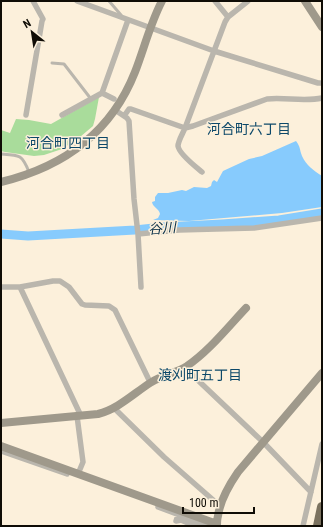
<svg xmlns="http://www.w3.org/2000/svg" width="323" height="527" viewBox="0 0 323 527" font-family="'Roboto Condensed','Noto Sans JP',sans-serif">
	<style>
		.green { fill: #a9dc9b }
		.water { fill: #87cbfd }
		.lines { fill: none; stroke-linecap: round; stroke-linejoin: round }
		.river { stroke: #87cbfd; stroke-width: 9 }
		.lane { stroke: #bab6ad; stroke-width: 3 }
		.street { stroke: #bab6ad; stroke-width: 5.5 }
		.secondary { stroke: #9f998b; stroke-width: 8 }
		.highway { stroke: #7b725f; stroke-width: 10 }
		.labels { text-anchor: middle; dominant-baseline: central; stroke-width: 3; stroke-linejoin: round; paint-order: stroke }
		.neighbourhood-label { font-size: 14px; fill: #0c4869; stroke: #fcf0db }
		.water-label { font-size: 14px; font-style: italic; fill: #093049; stroke: #fcf0db }
	</style>
	<rect width="100%" height="100%" fill="#fcf0db"/>
	<path class="green" d="M99,97L95,119L93,126L80,137L62,149L44,155L34,156L5,152L1,151V130L10,133L16,119L29,120L51,124Z"/>
	<path class="water" d="M296,141C301,148 299,148 302,156C306,165 314,171 322,176V207L282,213L189,221L153,220L158,218L160,214C159,208 153,208 152,202L155,201V197L158,193H168L182,190L186,191L194,187L207,188L211,186L212,182L214,180L217,182L223,171L249,159L262,156Z"/>
	<g class="lines">
		<path class="river" d="M1,234L28,236L135,230L163,227L222,224L279,220L322,213"/>
		<path class="lane" d="M109,1L121,15
			M52,63L64,64L91,99
			M1,154C19,155 22,154 29,172"/>
		<path class="street" d="M77,1L214,51L318,83H322
			M215,1L228,17
			M102,93L128,20
			M115,110L127,118L129,121L134,199L138,234L141,287
			M26,115L42,21L43,19L33,1
			M62,115L102,93L114,99
			M124,116L129,109H131L185,128L225,22L228,17L248,1
			M202,172C196,167 179,154 178,146C178,141 183,133 185,128L193,126L267,99C285,97 304,102 322,98
			M138,234L179,230L254,228L322,218
			M1,287H20L53,281H60L69,287L82,304L85,305L109,306L115,310L150,382
			M20,287L81,416
			M185,368L263,442L311,492
			M114,408L164,457L220,506
			M77,416L83,462L78,474
			M1,451L67,474
			M158,507L209,526
			M179,512L176,521L181,520L195,526
			M303,526L322,444"/>
		<path class="secondary" d="M305,1L322,27
			M1,182C63,167 111,133 135,72C144,49 150,24 162,1
			M1,423L98,414C118,409 133,394 150,383C162,375 176,373 187,366C209,351 228,327 246,308
			M1,446L217,524
			M217,526C217,523 217,519 218,516C220,501 229,485 238,472L322,373"/>
		<path class="highway" d="M318,526L322,507"/>
	</g>
	<g class="labels">
		<g class="neighbourhood-label">
			<text x="249" y="129">河合町六丁目</text>
			<text x="68" y="143">河合町四丁目</text>
			<text x="200" y="375">渡刈町五丁目</text>
		</g>
		<g class="water-label">
			<text transform="translate(162 228) rotate(-4)">谷川</text>
		</g>
	</g>
	<rect width="323" height="527" fill="none" stroke="#0f0c05" stroke-width="4"/>
	<g transform="translate(32 32) rotate(330)" stroke="#fcf0db" stroke-width="3" paint-order="stroke">
	<path d="M0-3L7 15L0 10L-7 15Z" fill="#0f0c05"/>
	<text y="-6" font-size="11" font-weight="bold" text-anchor="middle" fill="#0f0c05">N</text>
	</g>
	<path d="M183 507v6h71v-6" fill="none" stroke="#0f0c05" stroke-width="2"/>
	<text x="189" y="507" font-size="12" fill="#0f0c05" stroke="#fcf0db" stroke-width="3" paint-order="stroke">100 m</text>
</svg>
